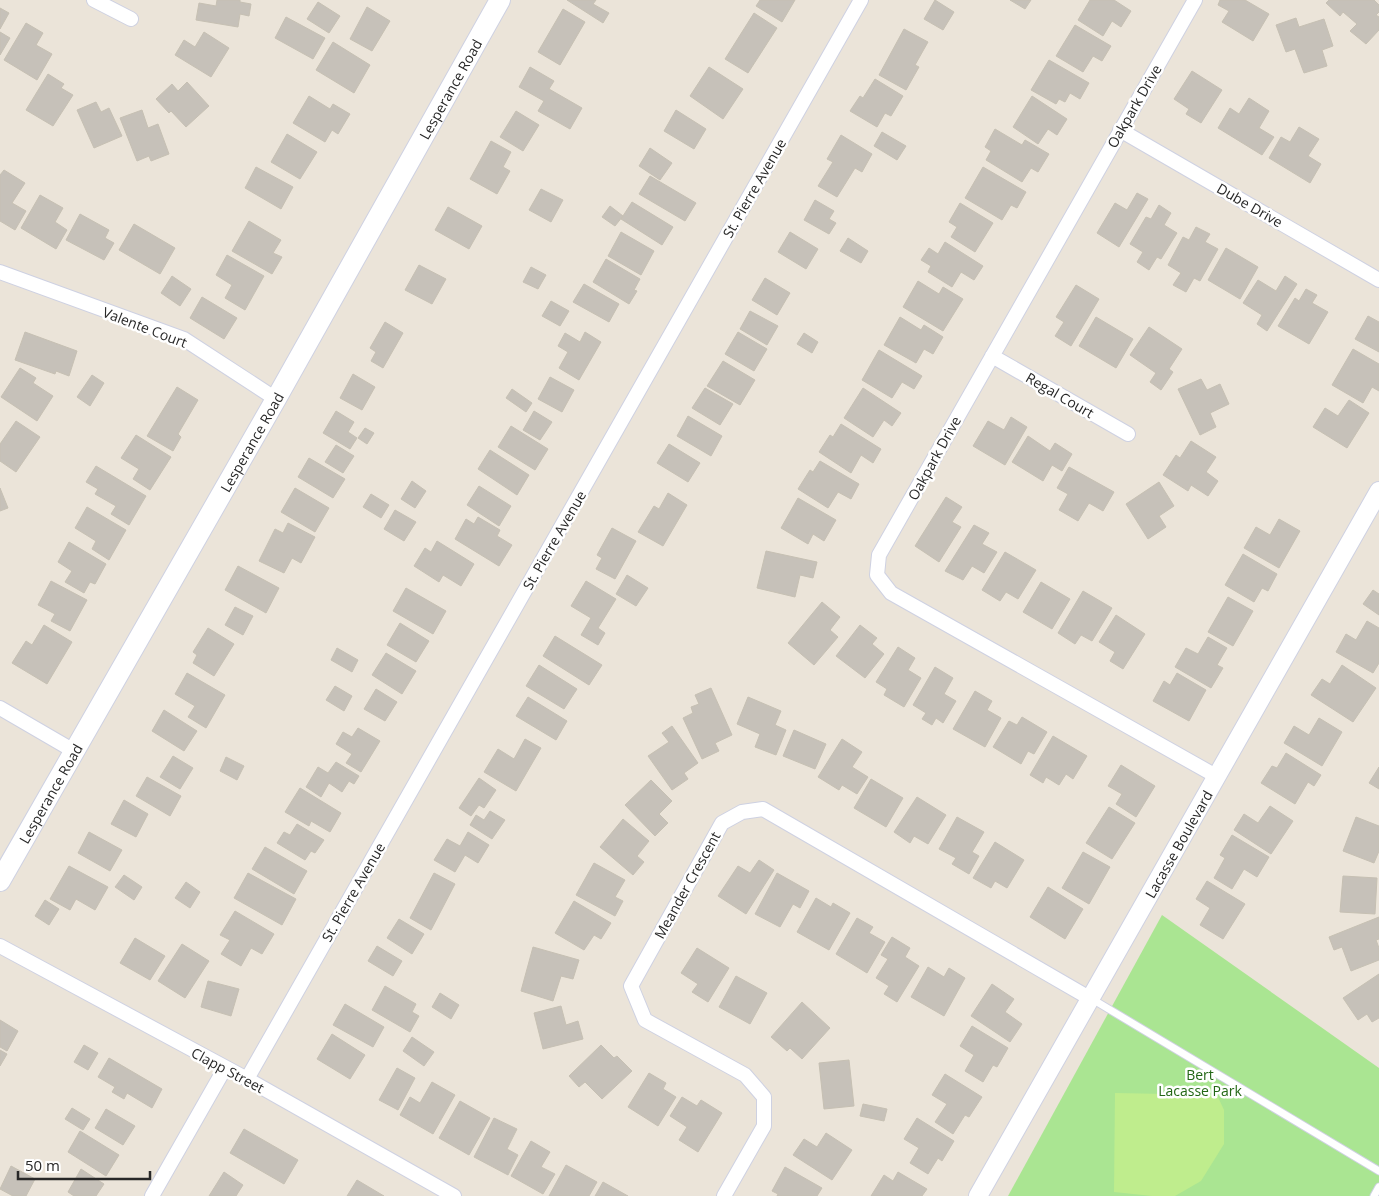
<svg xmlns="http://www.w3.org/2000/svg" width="1379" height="1196" viewBox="0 0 1379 1196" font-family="'Open Sans',sans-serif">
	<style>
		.green { fill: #aae592 }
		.pitch { fill: #bfed8d }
		.building { fill: #c6c1b9; stroke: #c6c0b3 }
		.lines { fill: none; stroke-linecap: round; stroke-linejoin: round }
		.service-casing { stroke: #ced1e2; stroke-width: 9 }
		.minor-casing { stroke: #ced1e2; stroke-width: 16 }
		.tertiary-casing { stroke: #ced1e2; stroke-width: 20 }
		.secondary-casing { stroke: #ced1e2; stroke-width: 22 }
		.service { stroke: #fff; stroke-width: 7 }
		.minor { stroke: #fff; stroke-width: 14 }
		.tertiary { stroke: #fff; stroke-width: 18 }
		.secondary { stroke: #fff; stroke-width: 20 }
		.labels { text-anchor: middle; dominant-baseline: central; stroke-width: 5; stroke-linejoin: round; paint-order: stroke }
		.street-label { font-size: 14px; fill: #282828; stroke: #fff }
		.park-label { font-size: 14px; fill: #236716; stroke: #fff }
	</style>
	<rect width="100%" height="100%" fill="#ebe4d9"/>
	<path class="green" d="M1162,915L1379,1068V1196H1008Z"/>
	<path class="pitch" d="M1115,1093L1217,1095L1224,1110V1144L1201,1181L1175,1196H1152L1114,1192Z"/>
	<path class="building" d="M217,0H240V2L251,4L249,16L240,14L238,27L196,20L199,3L216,6Z
		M567,0H596L593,4L609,13L603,23Z
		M760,0H795L782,22L756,6Z
		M935,0L954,12L943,30L924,19Z
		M1010,0H1031L1025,9Z
		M1090,0H1114L1131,11L1121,27L1112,21L1103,36L1078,20Z
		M1220,0H1245L1269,14L1253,41L1222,22L1229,11L1218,5Z
		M1329,0H1374L1379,5V12L1376,15L1379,17V30L1366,44L1350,31L1357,24L1343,12L1340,16L1326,3Z
		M318,2L340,16L329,33L307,19Z
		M367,7L390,21L372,51L350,39Z
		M0,8L9,13L0,29Z
		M563,9L585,22L560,65L538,52Z
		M754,13L777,28L748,73L725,59Z
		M286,17L325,38L313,59L275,38Z
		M1296,18L1299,27L1324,19L1333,46L1322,50L1327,66L1304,73L1295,49L1286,52L1276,25Z
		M26,23L43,33L36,45L52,54L37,80L4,60Z
		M1075,25L1111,46L1102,61L1093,56L1083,72L1056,56Z
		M904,29L928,42L915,65L919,67L906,90L879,75Z
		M0,32L10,38L0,55Z
		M204,32L229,48L211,77L175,55L184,40L195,47Z
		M333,42L370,65L354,93L316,70Z
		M1049,60L1089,83L1080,99L1070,93L1065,102L1059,99L1056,104L1031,90Z
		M530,67L554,81L549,89L582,108L570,129L538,111L544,101L519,87Z
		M709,67L743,89L723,119L690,96Z
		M1192,71L1222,90L1201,123L1186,114L1189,109L1174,99Z
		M48,74L64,84L61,88L73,95L53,126L26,110Z
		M875,79L903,96L891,116L885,113L877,127L850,111L860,96L863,98Z
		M187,82L209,106L186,127L171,111L169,113L156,99L172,84L178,91Z
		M309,96L330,109L333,104L350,114L338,134L332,130L325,142L293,123Z
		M1032,96L1067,119L1057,135L1048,129L1038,144L1013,127Z
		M1249,98L1269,111L1259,128L1274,137L1262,155L1218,128L1230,108L1239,114Z
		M96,102L101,112L109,108L122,136L94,148L77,110Z
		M142,110L148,128L158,124L169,154L151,161L149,156L137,161L120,118Z
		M676,110L706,129L694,149L664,131Z
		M516,111L539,125L523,151L500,137Z
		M1299,127L1319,139L1308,156L1321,164L1310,183L1269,158L1281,137L1290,142Z
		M995,129L1022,145L1025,140L1049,154L1038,172L1031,168L1022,182L986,160L991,151L985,147Z
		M882,132L906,146L897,160L874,146Z
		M287,134L317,152L300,179L271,162Z
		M841,135L872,154L862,172L855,168L837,197L818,186L833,162L827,159Z
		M491,141L511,152L503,167L510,171L497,194L470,179Z
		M650,148L672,163L660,180L639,166Z
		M256,167L293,187L281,209L245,188Z
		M983,167L1026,192L1017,208L1011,205L1002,220L965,198Z
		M4,170L25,183L12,203L26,211L15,230L0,221V175Z
		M650,176L696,203L685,221L639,194Z
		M541,189L563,200L551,222L529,210Z
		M1137,193L1148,199L1119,247L1097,233L1115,203L1127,210Z
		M40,195L63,208L55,222L67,230L56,249L21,228Z
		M815,200L834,211L829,219L836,223L829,234L804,220Z
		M632,202L673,227L662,245L621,219Z
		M960,203L993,223L975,252L951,237L957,227L949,222Z
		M1159,205L1171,213L1164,225L1177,233L1161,259L1157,257L1149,270L1137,262L1143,252L1130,244L1146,217L1151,219Z
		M610,206L623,216L615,226L602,217Z
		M448,207L482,226L469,249L435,230Z
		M80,214L109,230L105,238L114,243L104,260L66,240Z
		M249,221L281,240L273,253L282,257L272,274L232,251Z
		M134,224L175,248L160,274L119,250Z
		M1196,227L1210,234L1205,242L1218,249L1200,281L1194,278L1186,292L1173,285L1181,273L1168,265L1183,237L1189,240Z
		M621,232L654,251L641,275L608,256Z
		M790,232L818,249L806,269L778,252Z
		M848,238L868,251L861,263L840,251Z
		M945,242L983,266L974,280L961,272L952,287L928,272L931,266L921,260L929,248L938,254Z
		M1226,248L1258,267L1240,299L1208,280Z
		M227,255L264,276L245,310L225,298L232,285L216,275Z
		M606,259L640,279L634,290L637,291L629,304L593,282Z
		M419,265L446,279L432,304L405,290Z
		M531,267L546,275L538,289L523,282Z
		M172,276L191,289L180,306L161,293Z
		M1285,276L1297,284L1267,331L1257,324L1262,315L1243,303L1258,280L1276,291Z
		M765,278L790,293L777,315L752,300Z
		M918,281L939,294L943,287L963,299L943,331L903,307Z
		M584,284L619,304L609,322L573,302Z
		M1076,285L1099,299L1071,346L1055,336L1064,322L1056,317Z
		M1306,289L1317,295L1312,303L1328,312L1309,344L1278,326L1295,298L1299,301Z
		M202,297L237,318L224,339L190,318Z
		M551,301L569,311L560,326L542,316Z
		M750,311L778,326L767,345L740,329Z
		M1368,316L1379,322V352L1355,339Z
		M900,317L921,330L924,325L943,337L933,354L924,349L916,363L884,345Z
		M1096,317L1133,339L1116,368L1079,346Z
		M385,322L403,333L383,368L371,361L376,352L370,348Z
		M1149,327L1182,349L1169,369L1173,372L1161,390L1150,382L1156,373L1130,355Z
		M25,332L77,351L69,376L56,371L55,374L15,360Z
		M585,332L601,342L579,380L559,368L568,352L558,346L565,333L580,342Z
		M738,332L767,349L754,371L725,354Z
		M804,333L818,342L812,353L797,344Z
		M1353,349L1379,364V391L1372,387L1363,403L1332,385Z
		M879,350L922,376L914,389L902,382L892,398L862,380Z
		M723,361L755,380L740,405L707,386Z
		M20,368L36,378L33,383L53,396L37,421L1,397Z
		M353,374L375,387L362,410L340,398Z
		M92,375L104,383L90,406L77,397Z
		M550,377L574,390L562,412L538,399Z
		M1201,379L1207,390L1220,384L1229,404L1210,413L1216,427L1200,435L1178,389Z
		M177,387L198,400L178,434L181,437L173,451L147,436Z
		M705,388L733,404L720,425L692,408Z
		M863,388L901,413L892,426L884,420L873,437L844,418Z
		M512,389L532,403L526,412L506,398Z
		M1349,400L1369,413L1347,448L1313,427L1325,408L1338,416Z
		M336,411L354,422L348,432L357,438L350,449L323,433Z
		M534,411L552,422L540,440L523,430Z
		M688,416L722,436L711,456L677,436Z
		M1011,417L1027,427L1005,465L973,446L988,421L1004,430Z
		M16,421L40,437L16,472L0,461V444Z
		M841,424L881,449L873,463L861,455L851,473L819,452L830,435L833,437Z
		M511,426L548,449L535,470L498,447Z
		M365,428L374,433L367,444L358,438Z
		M136,435L171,457L150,490L133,479L139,469L121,458Z
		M1028,436L1050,451L1055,443L1072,454L1062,471L1052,465L1043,481L1012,462Z
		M1191,441L1216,457L1206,472L1218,481L1208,496L1191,485L1188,491L1163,475L1176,455L1180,458Z
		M669,444L700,463L688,482L657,463Z
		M336,445L354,456L343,473L325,462Z
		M490,450L529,475L517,495L478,469Z
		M309,458L345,479L333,498L298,477Z
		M820,461L859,484L851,499L838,492L828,508L798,489L810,470L813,472Z
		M96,466L146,496L129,525L111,514L116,506L95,494L98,489L86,482Z
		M1069,467L1114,492L1103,511L1089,503L1078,521L1059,510L1068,494L1057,488Z
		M412,481L426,491L415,508L401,499Z
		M1159,482L1174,506L1159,516L1166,527L1148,539L1126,504Z
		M479,486L511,506L499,526L467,505Z
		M0,488L8,508L0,511Z
		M295,488L329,508L315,532L281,512Z
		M668,493L687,505L663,546L638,532L654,506L659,509Z
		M371,494L389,505L381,518L363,507Z
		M946,497L962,507L952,522L961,527L939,562L915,546Z
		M798,498L836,520L824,541L813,534L808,544L781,528Z
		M87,507L126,530L109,560L92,549L96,541L75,528Z
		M395,510L416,522L404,541L384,529Z
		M478,517L500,530L497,536L512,545L499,566L455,539L466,519L474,524Z
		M1279,519L1300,531L1279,568L1244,548L1256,527L1270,535Z
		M288,523L315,537L301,563L292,558L284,573L259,561L275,529L283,533Z
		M974,525L989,533L982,544L997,552L984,573L972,566L963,580L945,571Z
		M612,528L636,541L615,579L596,569L602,558L597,555Z
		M437,541L474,564L461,586L443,575L439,582L414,566L425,548L431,552Z
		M69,542L106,564L95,584L90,582L84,593L65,582L72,571L58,562Z
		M766,551L817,562L813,578L800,575L795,597L757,588Z
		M1005,552L1036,570L1018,599L1006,592L1000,601L982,590Z
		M1243,554L1277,574L1268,591L1262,588L1254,602L1225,585Z
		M238,566L279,588L266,613L225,590Z
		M627,575L648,588L636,606L616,594Z
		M51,581L87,600L70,631L51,621L55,614L38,605Z
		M586,581L616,599L598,628L605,633L598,645L581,635L591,618L571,606Z
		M1041,582L1070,599L1052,629L1023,612Z
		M406,588L446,611L433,634L393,611Z
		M1373,590L1379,594V615L1363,604Z
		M1083,591L1112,608L1092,641L1081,635L1075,644L1058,633Z
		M1228,597L1253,611L1233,646L1208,632Z
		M822,602L840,617L830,630L838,637L814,665L788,643Z
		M235,607L253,616L243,635L225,625Z
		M1116,615L1145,634L1123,669L1110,661L1115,652L1099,642Z
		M1367,621L1379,628V663L1373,673L1336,652L1346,634L1356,640Z
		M400,623L429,641L416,662L387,645Z
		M44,625L72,642L47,684L12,663L26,641L32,645Z
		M860,625L877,638L872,644L884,654L865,678L836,656Z
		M208,628L234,644L214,676L193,663L197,655L193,652Z
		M555,636L602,665L589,685L543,656Z
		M1208,637L1227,648L1217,665L1223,668L1211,688L1175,667L1186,648L1198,654Z
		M898,647L915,658L908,670L921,678L904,707L884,695L887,689L876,682Z
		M337,648L358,660L352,672L331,660Z
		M386,653L416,671L402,694L372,675Z
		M539,665L577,689L564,709L526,686Z
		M1342,665L1376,688L1353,722L1311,695L1322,679L1330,684Z
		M935,667L953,678L944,694L956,701L943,723L936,718L932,725L922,719L926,713L913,705Z
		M187,673L225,695L206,728L188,717L195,706L175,694Z
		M1177,673L1206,690L1189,721L1153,701L1164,681L1170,685Z
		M335,686L352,696L344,711L326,700Z
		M711,688L732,735L715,743L719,751L702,759L683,718L693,713L691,707L699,704L695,695Z
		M376,689L397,702L385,721L364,709Z
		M975,691L992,701L987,710L1001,718L985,747L953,729Z
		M528,697L567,721L556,740L516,716Z
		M748,697L781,711L775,725L786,730L776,755L755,747L760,734L737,724Z
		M164,710L197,731L184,751L152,731Z
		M1022,717L1047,732L1034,754L1028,751L1021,764L993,747L1009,721L1017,725Z
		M1319,718L1342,732L1322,766L1284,743L1294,726L1309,735Z
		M672,726L698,763L684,773L688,779L672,790L648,756L669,742L662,733Z
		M358,728L380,741L361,772L346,763L352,754L336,744L343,732L352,737Z
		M794,730L826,744L815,769L783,756Z
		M1053,736L1087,756L1073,779L1066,774L1059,785L1046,777L1043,783L1030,775Z
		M525,739L541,748L516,791L484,772L498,749L514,759Z
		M842,739L862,752L852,767L868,777L857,794L842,785L839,790L818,777Z
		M1286,753L1321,775L1314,786L1308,782L1295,804L1261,783L1272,766L1277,768Z
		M173,756L193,768L180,789L160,777Z
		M226,757L244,766L237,780L220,771Z
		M336,762L359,776L354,784L349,781L342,792L329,783L321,797L306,787L318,767L328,773Z
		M1121,765L1155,786L1136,817L1116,804L1122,794L1108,786Z
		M1379,767V789L1369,783Z
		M147,777L181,796L170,816L136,796Z
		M479,778L496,790L484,808L479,805L471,816L459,808Z
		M871,779L903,798L886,827L854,808Z
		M651,780L672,801L659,814L668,823L655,836L625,805Z
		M300,788L341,813L330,832L311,821L309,826L285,812Z
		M917,797L946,815L928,844L914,836L910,843L894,832Z
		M124,800L148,814L136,837L111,824Z
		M1270,806L1293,821L1271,854L1234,830L1244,814L1258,823Z
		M1109,807L1135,823L1112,859L1086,843Z
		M490,811L505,820L492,839L470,825L476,815L484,820Z
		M957,817L984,832L972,852L979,856L969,874L952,864L956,858L939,849Z
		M1356,817L1379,826V851L1374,863L1343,851Z
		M623,819L649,841L637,856L644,862L633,875L600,847Z
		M297,824L324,840L315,853L311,851L305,860L277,843L284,832L290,835Z
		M89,832L122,850L110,871L78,853Z
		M468,832L489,845L478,863L465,855L455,872L434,860L447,839L460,846Z
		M1232,835L1269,857L1257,877L1244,869L1232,889L1214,878L1225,858L1220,855Z
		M995,842L1024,860L1007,888L995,881L991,888L973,878Z
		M265,847L307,871L294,894L252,869Z
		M1083,852L1110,867L1089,904L1062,888Z
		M759,860L774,870L746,914L718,896L738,866L750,873Z
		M594,863L625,880L615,897L623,901L615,916L576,895Z
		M69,866L108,887L95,910L76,899L70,910L50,899Z
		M248,873L296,899L282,925L234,898Z
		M434,873L455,884L431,930L410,918Z
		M777,873L809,891L800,908L793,904L780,927L755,914Z
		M124,875L142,887L134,900L115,887Z
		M1343,876L1377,878L1375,914L1340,912Z
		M1207,881L1245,904L1223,939L1200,925L1210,908L1196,899Z
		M186,882L200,892L190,908L175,898Z
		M1048,887L1083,909L1065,939L1030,917Z
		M816,898L831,907L833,903L850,913L829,950L797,932Z
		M45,900L59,909L49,925L35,916Z
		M574,901L611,923L601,939L594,935L584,950L555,933Z
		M235,911L274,934L262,954L251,948L241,966L221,954L230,940L220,935Z
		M1379,917V939L1376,940L1379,948V960L1351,971L1342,947L1334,950L1329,937Z
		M857,918L873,927L869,933L885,942L867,973L836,954Z
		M399,919L424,934L412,954L387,938Z
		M892,937L910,948L905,957L919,966L897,1002L884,994L889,986L876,978L888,959L881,955Z
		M135,938L165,956L150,980L120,963Z
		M182,944L209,961L185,998L158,981Z
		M377,946L402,961L393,976L368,961Z
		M533,947L579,960L573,979L561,976L553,1001L521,991Z
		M697,948L729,968L708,1002L692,992L698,984L681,973Z
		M928,967L944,977L949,968L965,978L944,1016L911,997Z
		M1379,974V1018L1372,1022L1367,1014L1358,1020L1343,998Z
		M736,976L767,993L750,1024L719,1007Z
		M208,981L239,989L231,1016L201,1007Z
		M992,984L1014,999L1005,1012L1022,1024L1010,1042L971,1016Z
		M385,986L416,1004L412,1012L419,1016L410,1032L372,1010Z
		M440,993L459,1005L451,1019L432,1007Z
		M802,1002L830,1028L802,1059L790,1048L787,1051L771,1037Z
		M345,1004L384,1027L373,1047L333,1025Z
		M561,1006L566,1025L578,1021L583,1039L543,1049L534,1013Z
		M0,1020L18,1031L7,1051L0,1047Z
		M972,1026L1008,1048L997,1067L993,1065L983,1082L965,1071L974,1055L960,1046Z
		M332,1034L365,1055L350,1079L317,1059Z
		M412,1037L434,1052L424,1066L403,1051Z
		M84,1045L98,1053L88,1070L74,1062Z
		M601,1045L614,1058L617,1056L632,1071L602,1099L585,1082L579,1087L569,1076Z
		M0,1050L7,1054L0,1066Z
		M109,1058L162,1089L152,1108L127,1093L124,1099L112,1092L115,1087L98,1077Z
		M849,1060L854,1106L824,1109L819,1063Z
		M397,1068L415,1078L398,1110L379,1100Z
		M649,1073L666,1083L663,1089L676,1097L658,1126L628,1107Z
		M945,1074L982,1097L969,1117L965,1115L953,1134L935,1122L947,1104L932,1095Z
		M432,1082L455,1095L433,1134L400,1115L410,1097L420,1103Z
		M682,1097L697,1106L701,1100L722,1113L698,1152L679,1140L687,1127L670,1116Z
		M460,1101L490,1118L469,1155L439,1138Z
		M863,1104L887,1109L884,1121L860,1116Z
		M72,1108L90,1119L83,1130L65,1119Z
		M106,1109L135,1126L123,1145L95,1128Z
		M494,1118L517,1129L507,1149L518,1155L508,1175L474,1157Z
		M917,1118L954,1141L942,1161L938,1158L928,1174L910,1163L919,1148L904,1139Z
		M244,1129L298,1160L284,1184L230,1153Z
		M80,1131L119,1155L106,1176L68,1152Z
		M826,1133L852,1150L832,1180L793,1155L804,1139L817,1147Z
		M531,1141L550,1152L541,1167L555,1174L543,1194L511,1176Z
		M566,1165L597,1182L589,1196H549Z
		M11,1166L35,1179L26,1196H13L0,1189Z
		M785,1167L822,1188L817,1196H777L778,1194L772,1191Z
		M81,1169L104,1184L96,1196H74L68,1192Z
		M224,1172L243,1185L236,1196H209Z
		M898,1172L927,1189L922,1196H871L884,1175L893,1181Z
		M357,1180L384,1196H347Z
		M603,1182L628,1196H595Z"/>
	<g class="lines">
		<g class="service-casing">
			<path id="service" d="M1092,999L1379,1171
				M1374,1196L1379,1187"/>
		</g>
		<g class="minor-casing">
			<path id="minor" d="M94,0L131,19
				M1195,0L879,555L877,575L891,593L1216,776
				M1120,130L1379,280
				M0,272L184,339L276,399
				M992,356L1128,434
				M0,708L74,751
				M0,946L247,1079L454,1196
				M247,1079L861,0
				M152,1196L225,1068
				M724,1196L764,1126V1097L745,1075L645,1020L631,986L722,823L742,812L763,809L1091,999"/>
		</g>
		<g class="tertiary-casing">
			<g id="tertiary">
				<path id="s1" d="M978,1196L1379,491"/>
			</g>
		</g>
		<g class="secondary-casing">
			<g id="secondary">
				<path id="s2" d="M0,881L276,399L500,0"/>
			</g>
		</g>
		<use href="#service" class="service"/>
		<use href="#minor" class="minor"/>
		<use href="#tertiary" class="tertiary"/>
		<use href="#secondary" class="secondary"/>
	</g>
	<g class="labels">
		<g class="street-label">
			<text stroke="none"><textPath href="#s2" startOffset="911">Lesperance Road</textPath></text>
			<text transform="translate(1134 106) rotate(-60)">Oakpark Drive</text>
			<text transform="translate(754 188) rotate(-60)">St. Pierre Avenue</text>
			<text transform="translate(1250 205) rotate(30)">Dube Drive</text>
			<text transform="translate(145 327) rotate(21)">Valente Court</text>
			<text transform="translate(1060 395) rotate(30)">Regal Court</text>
			<text stroke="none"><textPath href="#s2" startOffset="506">Lesperance Road</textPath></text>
			<text transform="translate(934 458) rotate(-61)">Oakpark Drive</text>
			<text transform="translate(554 540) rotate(-60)">St. Pierre Avenue</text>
			<text stroke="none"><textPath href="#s2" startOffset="101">Lesperance Road</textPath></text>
			<text stroke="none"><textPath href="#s1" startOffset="405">Lacasse Boulevard</textPath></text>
			<text transform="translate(687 885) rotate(-61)">Meander Crescent</text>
			<text transform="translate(353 892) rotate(-60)">St. Pierre Avenue</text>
			<text transform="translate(228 1070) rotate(28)">Clapp Street</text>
		</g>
		<g class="park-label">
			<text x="1200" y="1074">Bert<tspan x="1200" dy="16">Lacasse Park</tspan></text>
		</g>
	</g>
	<path d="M18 1171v8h132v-8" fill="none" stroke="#282828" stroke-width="2.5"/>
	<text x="25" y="1171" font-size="15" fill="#282828" stroke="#ffffff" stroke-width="4" paint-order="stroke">50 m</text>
</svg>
